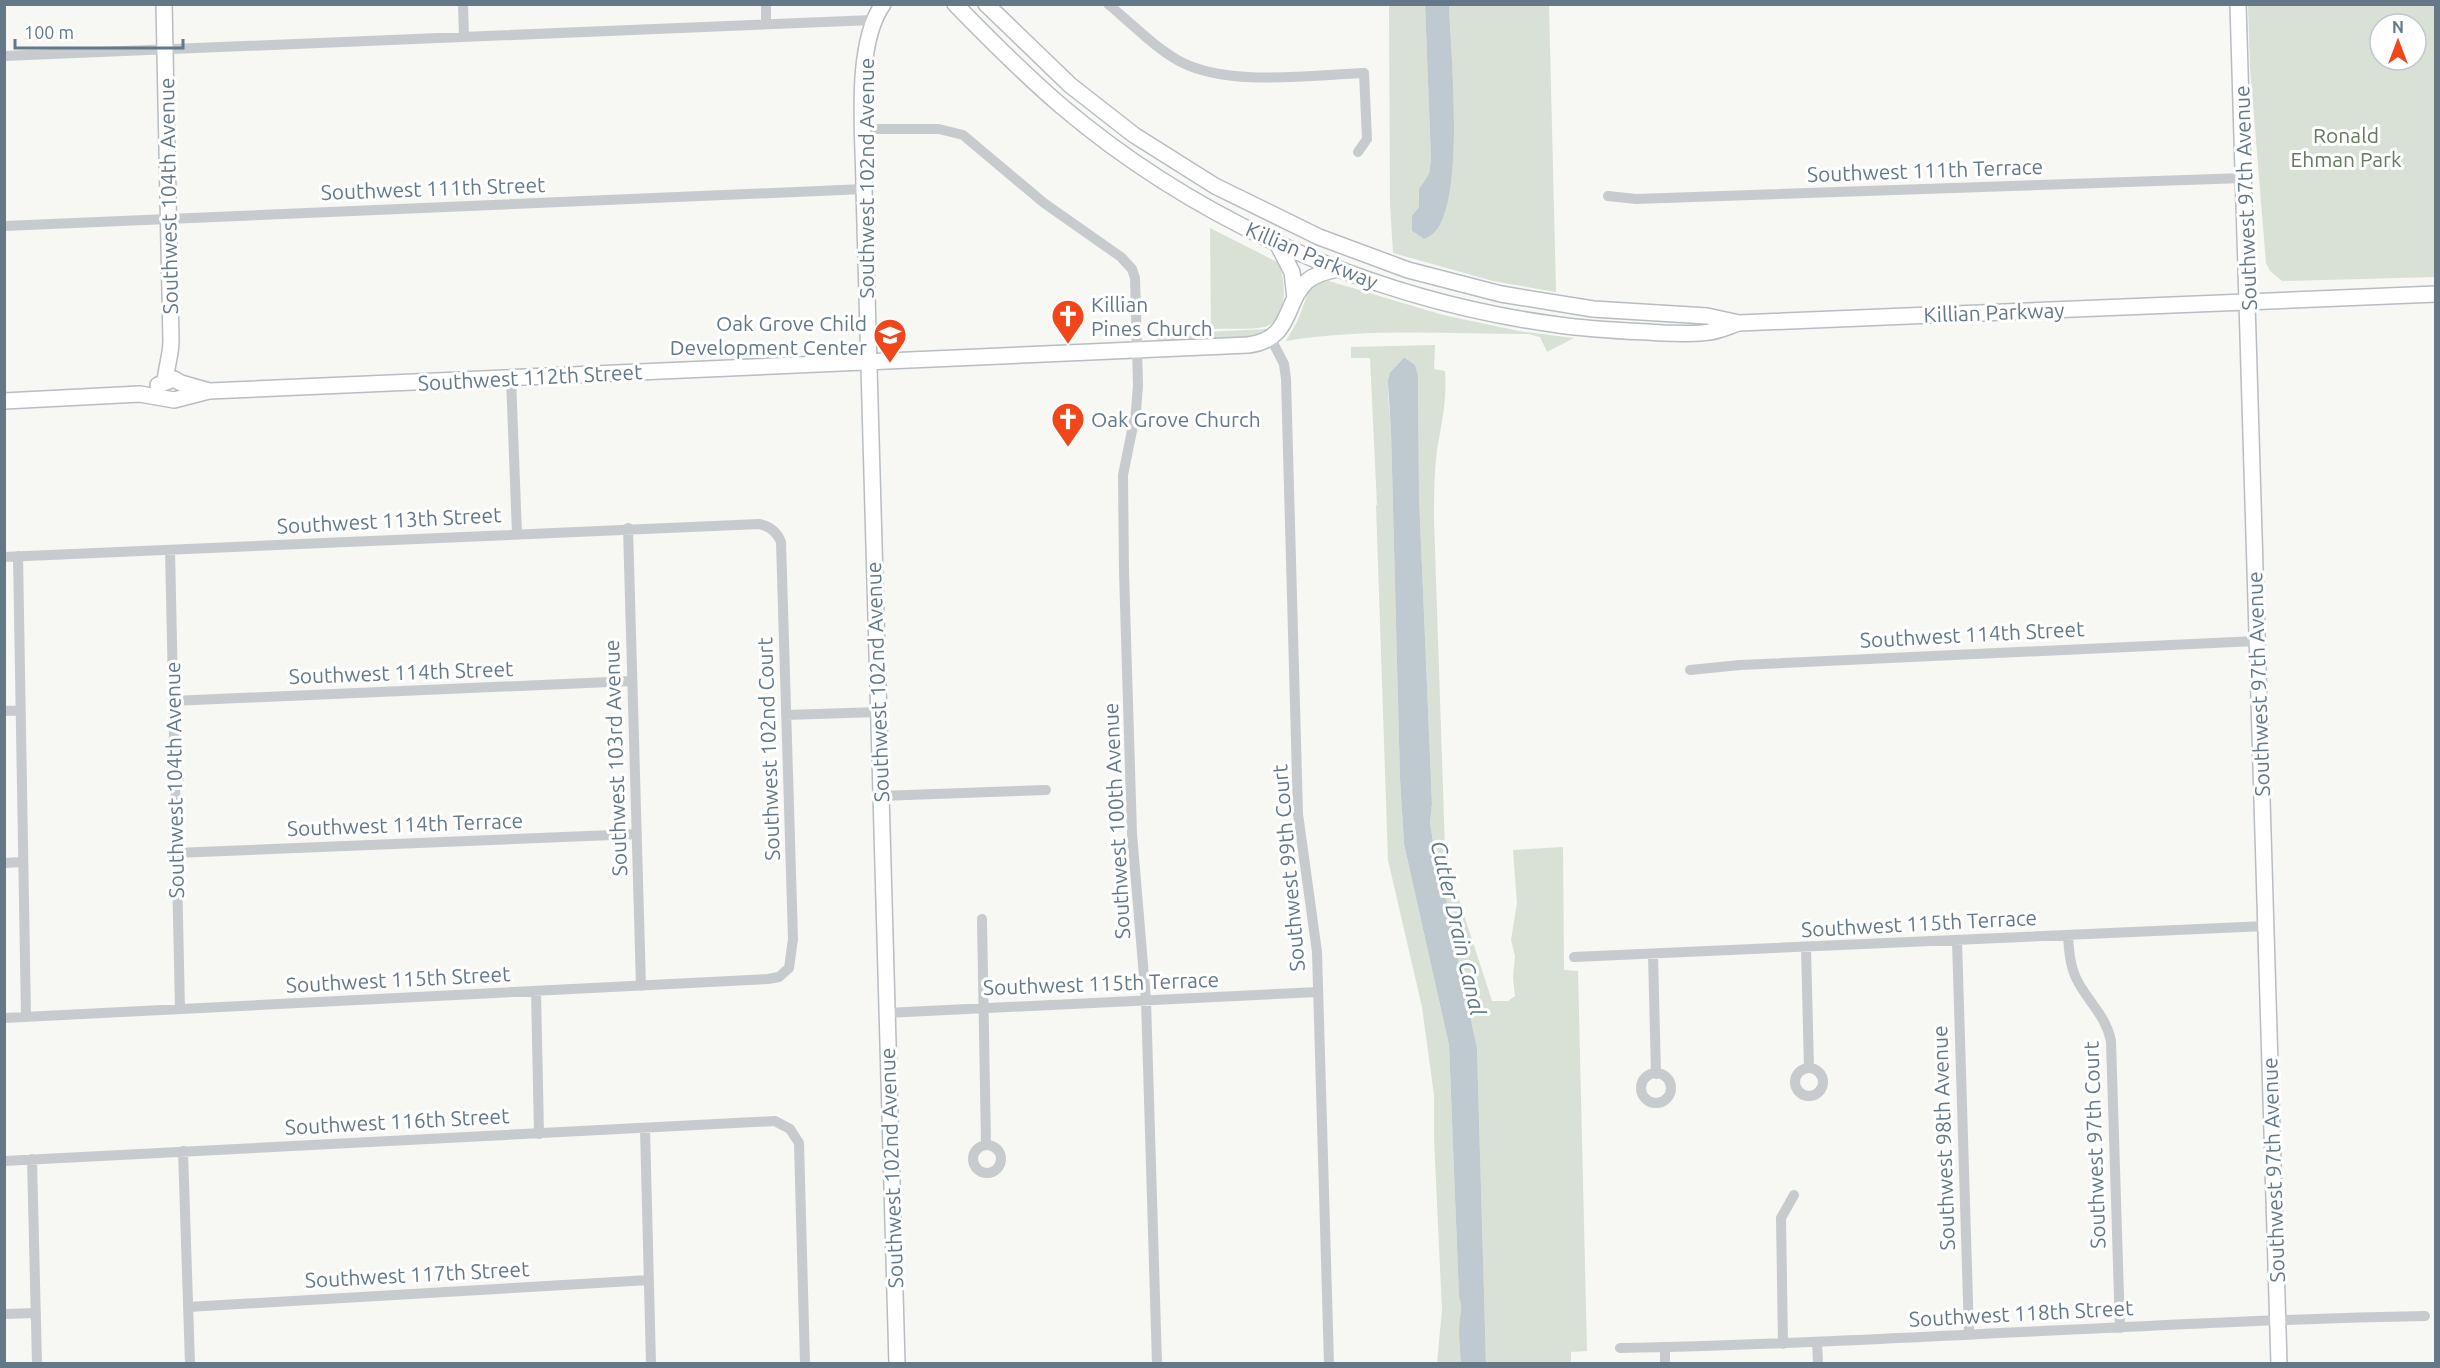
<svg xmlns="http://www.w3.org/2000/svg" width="2440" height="1368" viewBox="0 0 2440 1368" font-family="Ubuntu,sans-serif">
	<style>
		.green { fill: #d9e0d5; fill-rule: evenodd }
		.water { fill: #becacf }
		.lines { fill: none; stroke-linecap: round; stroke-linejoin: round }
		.secondary-casing { stroke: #b7bdc1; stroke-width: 18 }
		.street { stroke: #c7cbce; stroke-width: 10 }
		.secondary { stroke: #fff; stroke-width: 15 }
		.labels { text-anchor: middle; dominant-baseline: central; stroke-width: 6; stroke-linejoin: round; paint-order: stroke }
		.park-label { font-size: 21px; fill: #66795f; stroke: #fff }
		.street-label { font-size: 21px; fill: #647988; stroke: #fff }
		.poi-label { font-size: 21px; fill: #647988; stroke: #fff; text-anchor: start }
		.water-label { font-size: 22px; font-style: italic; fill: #5f7b83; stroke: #fff }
	</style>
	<rect width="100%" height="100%" fill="#f7f7f4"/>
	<path class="green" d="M1389,5H1425L1431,160L1429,174L1419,189V207L1413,216L1412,231L1424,239C1429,237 1435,233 1438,228C1464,187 1451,56 1449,5H1549L1556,292L1493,281L1393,253L1390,204Z
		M2248,5H2435V277L2282,281L2270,271L2266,263L2250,67ZM2380,24H2416V60H2380Z
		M1210,228L1279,263C1285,280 1290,321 1264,327C1248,330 1228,328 1211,329Z
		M1329,281L1443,315L1519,331L1574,338L1547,352L1540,337L1528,334C1448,334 1365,328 1286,341L1298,320L1309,290L1319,282Z
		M1267,329L1248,338L1161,342L1148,333L1152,330L1161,334Z
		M1435,345L1434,369L1445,371C1447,401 1442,421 1437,450C1434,473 1434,496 1434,520L1445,849L1452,878L1492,1001H1508L1515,996L1513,978L1515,956L1511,940L1517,903L1513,850L1563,847L1564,970L1578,971L1587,1351L1571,1352V1363H1486L1477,1048L1454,941L1450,913L1436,863L1430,821L1432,804L1419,496L1418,376L1408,359L1404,357C1381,377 1390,403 1391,431L1400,779L1404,844L1449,1045L1459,1297C1465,1308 1459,1318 1459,1329C1459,1341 1460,1352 1461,1363H1437L1442,1310L1434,1138V1095L1422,1007L1388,860L1376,505H1377L1370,358H1351V347Z"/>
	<path class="water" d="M1425,5H1449C1451,56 1464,188 1438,228C1435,233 1429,237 1424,239L1412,231V216L1419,207V189L1429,174L1431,160Z
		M1404,357L1415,365L1418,376L1419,496L1432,804L1430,822L1436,863L1450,913L1454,941L1477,1048L1486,1363H1461C1460,1352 1459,1341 1459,1329C1459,1317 1464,1309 1459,1297L1449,1045L1404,844L1400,779L1391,431L1388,381L1390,373Z"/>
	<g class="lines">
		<g class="secondary-casing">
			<path id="secondary" d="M164,4L171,341C171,355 166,368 165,382
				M883,4C853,47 864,138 864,189L897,1364
				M955,4C989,39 1023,73 1060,105C1200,224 1377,301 1559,325C1594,330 1629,331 1663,333C1678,333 1694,335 1709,332C1719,331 1729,326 1739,323L2436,294
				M986,4L1070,85L1134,135L1215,186L1319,237L1408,270L1501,294L1593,309L1707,316L1739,323
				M2238,4L2279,1364
				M1277,243L1292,272L1295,298
				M158,385L174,379L181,383L209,391
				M4,401L140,394L174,400L209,391L1248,345C1293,339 1283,304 1307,281C1316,274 1327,271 1338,269"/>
		</g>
		<path class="street" d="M463,4L464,37
			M766,4V24
			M1108,4C1130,22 1156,49 1181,62C1230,87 1309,75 1364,73L1367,139L1358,152
			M4,56L873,20
			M864,129H939L963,135L1044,203L1121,257L1132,269L1135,278L1138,385L1136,411L1123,475L1124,572L1132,834L1146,1000L1157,1364
			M1608,196L1636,199L2244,178
			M4,226L864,189
			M1270,337L1284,364L1286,379L1298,814L1317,952L1329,1364
			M511,378L517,534
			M628,528L641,986
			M170,550L180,1009
			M18,556L26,1017
			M4,557L759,524C770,526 777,532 781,542L793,939L789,968L779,977L768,979L4,1018
			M1690,670L1740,665L2256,641
			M172,701L632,681
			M4,711L20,710
			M786,715L878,712
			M880,796L1046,790
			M175,853L637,834
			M4,863L22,862
			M982,919L986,1145
			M2068,936C2069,951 2070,965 2076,978C2087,1001 2106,1015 2111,1041L2120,1328
			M1957,941L1969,1334
			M1806,948L1809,1068
			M1653,954L1656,1074
			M1574,957L2266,926
			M536,991L539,1134
			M886,1013L1318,992
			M1795 1082a14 14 0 1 1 28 0a14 14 0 1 1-28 0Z
			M1641 1088a15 15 0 1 1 30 0a15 15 0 1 1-30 0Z
			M645,1128L651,1364
			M973 1159a14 14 0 1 1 28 0a14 14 0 1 1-28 0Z
			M183,1151L190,1364
			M32,1159L37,1364
			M4,1161L775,1121L790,1129L799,1143L805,1364
			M188,1307L649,1280
			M4,1314L36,1313
			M1817,1342L1818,1364
			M1783,1344L1781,1218L1794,1195
			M1665,1347V1364
			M1620,1348C1888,1343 2156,1321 2425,1316"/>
		<use href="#secondary" class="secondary"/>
	</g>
	<defs>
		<g id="church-pin" transform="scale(1.725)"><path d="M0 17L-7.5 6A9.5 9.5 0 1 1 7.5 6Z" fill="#f1451a" stroke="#fff"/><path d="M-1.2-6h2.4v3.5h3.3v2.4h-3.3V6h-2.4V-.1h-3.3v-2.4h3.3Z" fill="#fff"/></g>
		<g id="school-pin" transform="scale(1.725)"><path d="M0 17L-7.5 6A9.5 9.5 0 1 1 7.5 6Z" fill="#f1451a" stroke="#fff"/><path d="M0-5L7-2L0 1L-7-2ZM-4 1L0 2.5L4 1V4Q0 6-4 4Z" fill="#fff"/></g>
	</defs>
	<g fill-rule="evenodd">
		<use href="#church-pin" x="1068" y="316"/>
		<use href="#school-pin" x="890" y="335"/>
		<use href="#church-pin" x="1068" y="419"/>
	</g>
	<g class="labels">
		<g class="park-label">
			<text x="2346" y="135">Ronald<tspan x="2346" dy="24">Ehman Park</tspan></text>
		</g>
		<g class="street-label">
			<text transform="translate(1925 170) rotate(-2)">Southwest 111th Terrace</text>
			<text transform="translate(866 178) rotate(-90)">Southwest 102nd Avenue</text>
			<text transform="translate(433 188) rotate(-2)">Southwest 111th Street</text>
			<text transform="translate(168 196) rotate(-91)">Southwest 104th Avenue</text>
			<text transform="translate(2245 198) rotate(-92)">Southwest 97th Avenue</text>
			<text transform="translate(1312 255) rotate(23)">Killian Parkway</text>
			<text transform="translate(1994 312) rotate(-2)">Killian Parkway</text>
			<text transform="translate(530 377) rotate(-3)">Southwest 112th Street</text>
			<text transform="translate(389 520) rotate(-3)">Southwest 113th Street</text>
			<text transform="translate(1972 634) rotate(-3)">Southwest 114th Street</text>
			<text transform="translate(401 672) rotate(-2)">Southwest 114th Street</text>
			<text transform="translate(877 682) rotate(-92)">Southwest 102nd Avenue</text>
			<text transform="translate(2258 684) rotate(-92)">Southwest 97th Avenue</text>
			<text transform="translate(768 749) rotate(-92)">Southwest 102nd Court</text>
			<text transform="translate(615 758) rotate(-92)">Southwest 103rd Avenue</text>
			<text transform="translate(174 780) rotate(-91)">Southwest 104th Avenue</text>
			<text transform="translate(1116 821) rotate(-93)">Southwest 100th Avenue</text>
			<text transform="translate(405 824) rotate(-2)">Southwest 114th Terrace</text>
			<text transform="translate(1288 868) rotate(-95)">Southwest 99th Court</text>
			<text transform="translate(1919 923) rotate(-3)">Southwest 115th Terrace</text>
			<text transform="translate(398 979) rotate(-3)">Southwest 115th Street</text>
			<text transform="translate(1101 983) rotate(-2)">Southwest 115th Terrace</text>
			<text transform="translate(397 1121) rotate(-3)">Southwest 116th Street</text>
			<text transform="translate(1943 1138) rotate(-92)">Southwest 98th Avenue</text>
			<text transform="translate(2094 1145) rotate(-92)">Southwest 97th Court</text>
			<text transform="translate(891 1168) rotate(-92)">Southwest 102nd Avenue</text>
			<text transform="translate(2273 1170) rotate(-92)">Southwest 97th Avenue</text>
			<text transform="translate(417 1274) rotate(-3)">Southwest 117th Street</text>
			<text transform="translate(2021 1313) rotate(-3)">Southwest 118th Street</text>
		</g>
		<g class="poi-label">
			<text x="1091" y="304">Killian<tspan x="1091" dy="24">Pines Church</tspan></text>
			<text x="867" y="323" text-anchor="end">Oak Grove Child<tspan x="867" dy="24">Development Center</tspan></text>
			<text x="1091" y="419">Oak Grove Church</text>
		</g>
		<g class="water-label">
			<text transform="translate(1459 928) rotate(77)">Cutler Drain Canal</text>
		</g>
	</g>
	<rect width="2440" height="1368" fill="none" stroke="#647988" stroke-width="12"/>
	<g transform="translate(2398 42)"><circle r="28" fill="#ffffff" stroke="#c1c9cf" stroke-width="1.5"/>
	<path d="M0-4.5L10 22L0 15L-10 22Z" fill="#f1451a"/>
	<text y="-9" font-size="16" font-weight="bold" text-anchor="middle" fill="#647988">N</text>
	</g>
	<path d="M15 39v9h168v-9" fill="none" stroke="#647988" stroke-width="3"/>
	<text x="24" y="39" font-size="18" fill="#647988" stroke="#ffffff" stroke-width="4.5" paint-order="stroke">100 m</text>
</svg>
